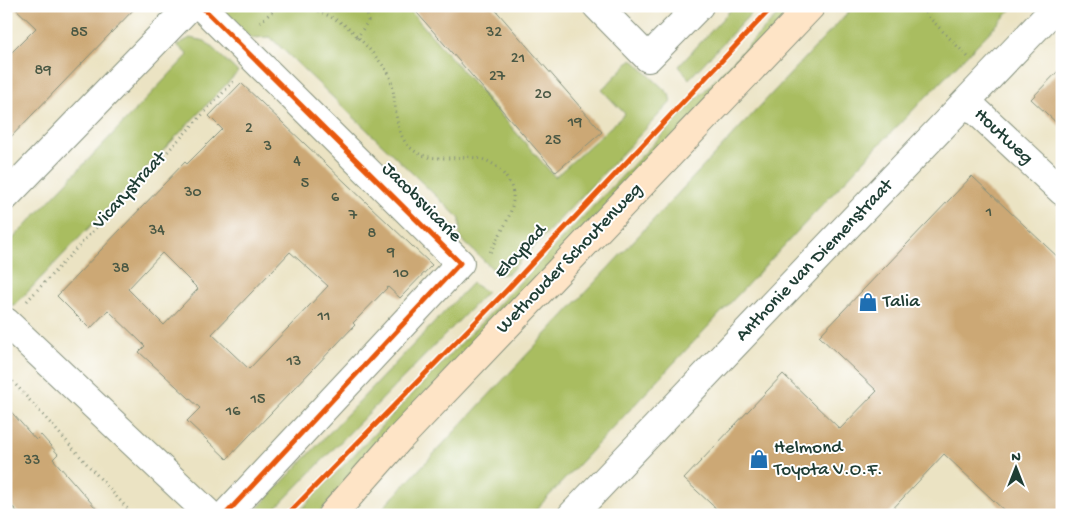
<svg xmlns="http://www.w3.org/2000/svg" width="1068" height="521" viewBox="0 0 1068 521" font-family="'Gochi Hand',sans-serif">
	<style>
		.green { fill: #a9bd61; stroke: #647d4a }
		.building { fill: #cca875; fill-rule: evenodd }
		.lines { fill: none; stroke-linecap: round; stroke-linejoin: round }
		.street-casing { stroke: #85907c; stroke-width: 30 }
		.secondary-casing { stroke: #85907c; stroke-width: 30 }
		.path { stroke: #85907c; stroke-width: 3; stroke-dasharray: 1 4; stroke-linecap: butt }
		.street { stroke: #fff; stroke-width: 28 }
		.secondary { stroke: #fee4c6; stroke-width: 28 }
		.cycleway-casing { stroke: #fff; stroke-width: 8 }
		.cycleway { stroke: #e8590c; stroke-width: 5 }
		.labels { text-anchor: middle; dominant-baseline: central; stroke-width: 4; stroke-linejoin: round; paint-order: stroke }
		.number-label { font-size: 16px; fill: #4a5844 }
		.street-label { font-size: 19px; fill: #1f3d34; stroke: #fff }
		.poi-label { font-size: 19px; fill: #1f3d34; stroke: #fff; text-anchor: start }
	</style>
	<rect width="100%" height="100%" fill="#fff"/>
	<filter id="ink" filterUnits="userSpaceOnUse"><feTurbulence type="fractalNoise" baseFrequency=".02" numOctaves="2"/><feDisplacementMap in="SourceGraphic" scale="10" xChannelSelector="R" yChannelSelector="G"/><feConvolveMatrix kernelMatrix="1 2 1 2 8 2 1 2 1" color-interpolation-filters="sRGB"/></filter>
	<filter id="wash" filterUnits="userSpaceOnUse"><feTurbulence type="fractalNoise" baseFrequency=".0096" numOctaves="4" result="noise"/><feDisplacementMap in="SourceGraphic" scale="20" xChannelSelector="R" yChannelSelector="G"/><feGaussianBlur stdDeviation="1.12" result="paint"/><feColorMatrix in="noise" values="0 0 0 0 0 0 0 0 0 0 0 0 0 0 0 0 0 1.4 0 .05"/><feComposite in="paint" operator="in"/></filter>
	<g filter="url(#wash)">
		<rect width="100%" height="100%" fill="#ebe3c3"/>
		<path class="green" d="M222,6H406L555,177L625,114L602,90L632,59L669,94L671,102L509,273L499,275L460,238V219L270,37L251,38L226,15Z
			M734,6H758L689,79L679,66Z
			M786,6H800L317,515H296Z
			M854,6H1015L874,150L531,515H388L381,510Z
			M190,38L205,41L238,72L16,304L9,306L6,304V246L188,55L177,45Z
			M472,283L487,292L269,515H251Z"/>
		<g id="blocks">
			<path class="building" d="M13,6H137L6,142V58L36,28Z
				M411,6H492L602,132L556,172Z
				M1062,67V128L1031,99Z
				M241,83L432,265L400,298L388,287L353,323L355,325L227,459L187,421L200,408L139,352L145,346L108,310L90,329L57,296L185,162L187,164L222,129L209,116ZM290,252L328,286L249,369L212,334ZM162,253L198,289L164,325L128,289Z
				M972,176L1062,261V515H1009L944,454L887,515H723L684,479L783,374L840,429L877,391L819,336Z
				M6,406L36,440L41,435L58,454L53,459L102,515H20L6,499Z"/>
		</g>
	</g>
	<g filter="url(#ink)">
		<use href="#blocks" fill-opacity="0" stroke="#85907c" stroke-width="1"/>
		<g class="lines">
			<g class="street-casing">
				<path id="street" d="M201,6L460,263L225,515
					M597,6L648,58L699,6
					M967,102L1062,191
					M6,196L190,6
					M6,322L210,515
					M572,515L1057,6"/>
			</g>
			<g class="secondary-casing">
				<path id="secondary" d="M332,515L399,439L811,6"/>
			</g>
			<path class="path" d="M309,6C322,13 335,18 346,26C354,31 382,63 387,71C400,92 388,135 416,152C447,170 483,138 509,182C523,205 498,234 489,255
				M918,6L968,57
				M260,22L279,6
				M357,38L368,21L366,6
				M27,301L234,81
				M6,374L133,515"/>
			<use href="#street" class="street"/>
			<use href="#secondary" class="secondary"/>
			<g class="cycleway-casing">
				<path id="cycleway" d="M201,6L460,263L225,515
					M287,515L506,291L773,6"/>
			</g>
			<use href="#cycleway" class="cycleway"/>
		</g>
	</g>
	<defs>
		<g id="shop-bare" transform="scale(1.5)"><path d="M-5-2.5h2.3a2.7 3.5 0 0 1 5.4 0H5L5.5 6h-11ZM-1.5-2.5h3a1.5 2.3 0 0 0-3 0Z" fill="#1f6fb2" stroke="#fff" stroke-width="2.5" paint-order="stroke"/></g>
	</defs>
	<g fill-rule="evenodd">
		<use href="#shop-bare" x="868" y="302"/>
		<use href="#shop-bare" x="759" y="459"/>
	</g>
	<g class="labels">
		<g class="number-label">
			<text x="79" y="33">85</text>
			<text x="494" y="33">32</text>
			<text x="518" y="59">21</text>
			<text x="43" y="71">89</text>
			<text x="497" y="77">27</text>
			<text x="543" y="95">20</text>
			<text x="575" y="123">19</text>
			<text x="249" y="129">2</text>
			<text x="553" y="141">25</text>
			<text x="268" y="147">3</text>
			<text x="297" y="162">4</text>
			<text x="305" y="184">5</text>
			<text x="193" y="193">30</text>
			<text x="335" y="198">6</text>
			<text x="989" y="213">1</text>
			<text x="353" y="216">7</text>
			<text x="157" y="231">34</text>
			<text x="372" y="234">8</text>
			<text x="391" y="253">9</text>
			<text x="121" y="269">38</text>
			<text x="401" y="274">10</text>
			<text x="324" y="317">11</text>
			<text x="294" y="362">13</text>
			<text x="258" y="400">15</text>
			<text x="233" y="412">16</text>
			<text x="32" y="461">33</text>
		</g>
		<g class="street-label">
			<text transform="translate(1003 137) rotate(43)">Houtweg</text>
			<text transform="translate(130 191) rotate(-47)">Vicarystraat</text>
			<text transform="translate(421 203) rotate(45)">Jacobsvicarie</text>
			<text transform="translate(521 252) rotate(-47)">Eloypad</text>
			<text transform="translate(570 259) rotate(-46)">Wethouder Schoutenweg</text>
			<text transform="translate(815 261) rotate(-46)">Anthonie van Diemenstraat</text>
		</g>
		<g class="poi-label">
			<text x="883" y="302">Talia</text>
			<text x="774" y="448">Helmond<tspan x="774" dy="22">Toyota V.O.F.</tspan></text>
		</g>
	</g>
	<rect width="1068" height="521" fill="none" stroke="#fff" stroke-width="25"/>
	<g transform="translate(1016 468)" stroke="#ffffff" stroke-width="4" paint-order="stroke">
	<path d="M0-4L9 19L0 12L-9 19Z" fill="#1f3d34"/>
	<text y="-8" font-size="14" font-weight="bold" text-anchor="middle" fill="#1f3d34">N</text>
	</g>
</svg>
